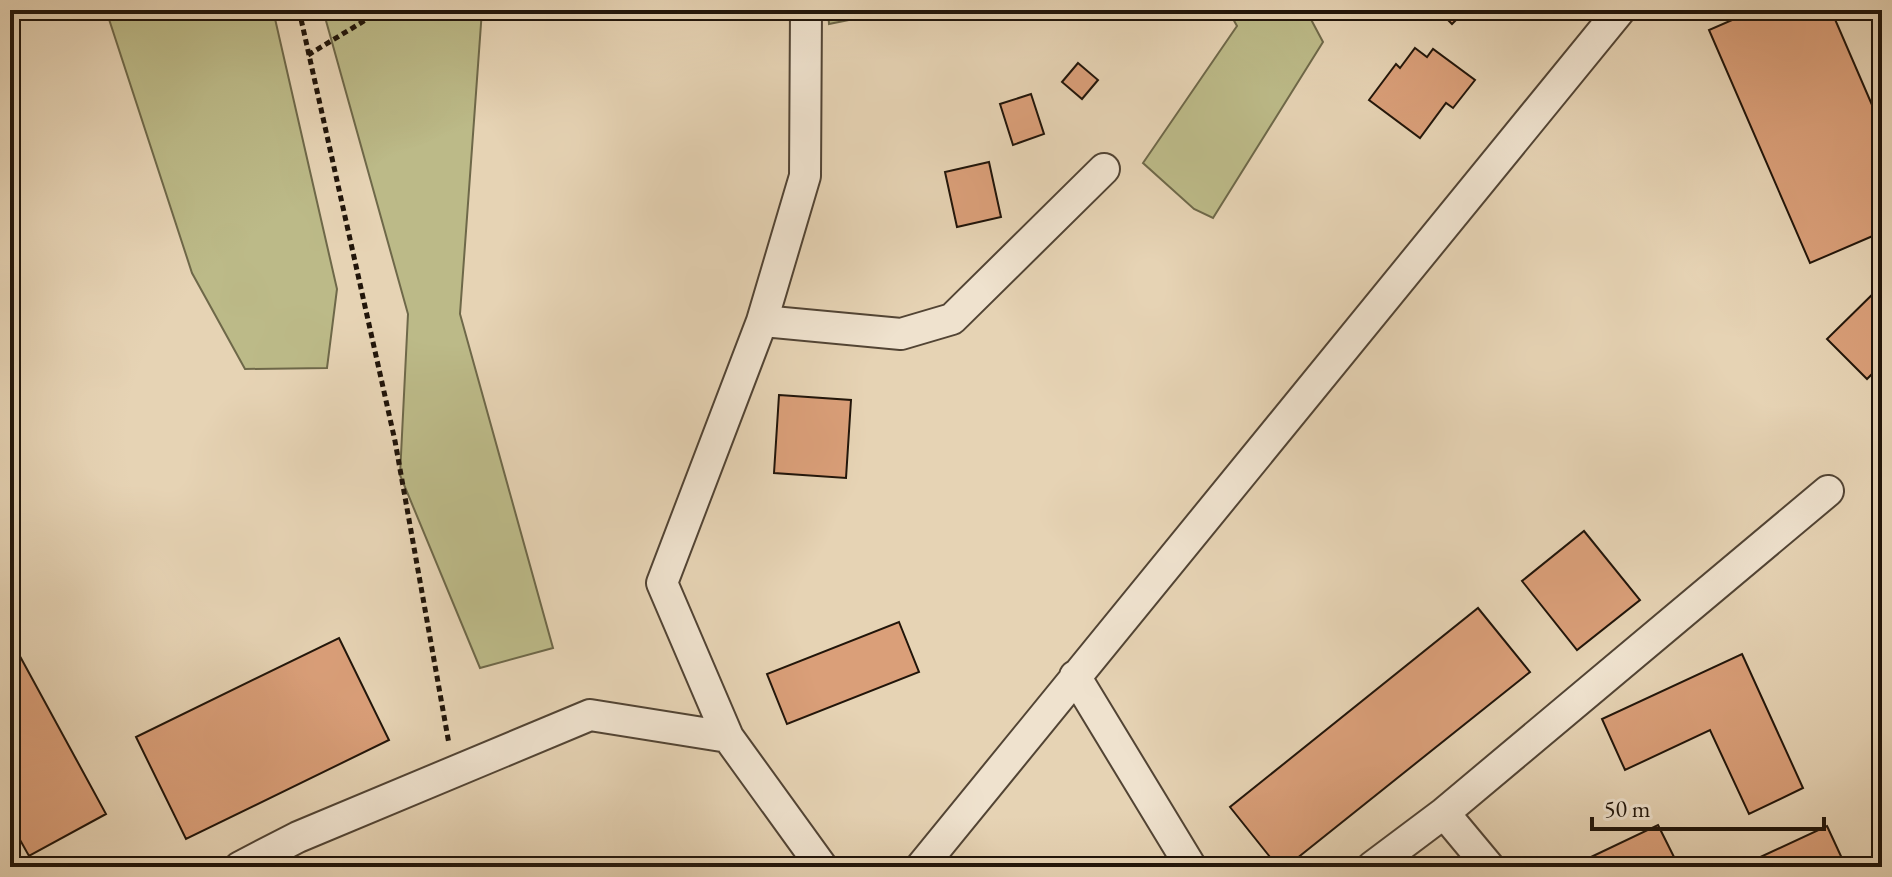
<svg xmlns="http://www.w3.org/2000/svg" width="1892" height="877" viewBox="0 0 1892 877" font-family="'EB Garamond',serif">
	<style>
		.green { fill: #bcba88; stroke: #6e6849; stroke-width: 2 }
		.building { fill: #da9f79; stroke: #21150a; stroke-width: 2 }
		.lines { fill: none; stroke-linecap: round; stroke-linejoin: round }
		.minor-casing { stroke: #524434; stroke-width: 34 }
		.path { stroke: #21150a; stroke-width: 5; stroke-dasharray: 6 4; stroke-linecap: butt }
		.minor { stroke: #efe2ce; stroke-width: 30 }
	</style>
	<rect width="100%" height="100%" fill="#e6d3b4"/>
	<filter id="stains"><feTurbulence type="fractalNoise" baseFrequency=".0025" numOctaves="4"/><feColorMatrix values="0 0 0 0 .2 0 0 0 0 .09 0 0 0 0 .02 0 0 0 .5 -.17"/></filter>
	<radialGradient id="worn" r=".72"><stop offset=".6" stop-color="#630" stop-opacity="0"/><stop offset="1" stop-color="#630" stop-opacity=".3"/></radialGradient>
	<path class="green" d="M106,10H273L337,289L327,368L245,369L192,273Z
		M323,10H482L460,314L553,648L480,668L400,475L408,314Z
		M828,10H898L829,24Z
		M1228,10H1306L1323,42L1213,218L1194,209L1143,163L1237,26Z"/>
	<path class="building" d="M1438,10H1466L1452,24Z
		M1755,10H1831L1882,128V232L1810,263L1709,30Z
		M1415,48L1427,57L1433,49L1475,80L1453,108L1446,103L1420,138L1369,100L1396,64L1400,68Z
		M1078,63L1098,80L1082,99L1062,82Z
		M1031,94L1044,134L1013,145L1000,104Z
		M989,162L1001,217L957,227L945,172Z
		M1882,285V364L1867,379L1827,339Z
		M779,395L851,400L846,478L774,473Z
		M1584,531L1640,600L1577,650L1522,581Z
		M1478,608L1530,672L1286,867H1278L1230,807Z
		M899,622L919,672L787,724L767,674Z
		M10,638L106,814L29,856L10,822Z
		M339,638L389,740L186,839L136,737Z
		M1742,654L1803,788L1749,814L1710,730L1625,770L1602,719Z
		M1658,825L1679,867H1570Z
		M1827,826L1846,867L1741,866Z"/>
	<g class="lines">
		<g class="minor-casing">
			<path id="minor" d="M762,321L901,334L952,319L1104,169
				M1075,676L1191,867
				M728,737L662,583L762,321L805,176L806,10
				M1444,813L1489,867
				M240,867L298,837L590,715L728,737L822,867
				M921,867L1620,10
				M1372,867L1444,813L1828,491"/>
		</g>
		<path class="path" d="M299,10L395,441L449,744
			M308,55L382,10"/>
		<use href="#minor" class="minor"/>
	</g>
	<rect width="1892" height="877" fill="none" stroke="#e6d3b4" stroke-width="40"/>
	<rect x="12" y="12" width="1868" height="853" fill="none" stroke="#21150a" stroke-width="4"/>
	<rect x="20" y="20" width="1852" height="837" fill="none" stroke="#21150a" stroke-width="2"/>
	<path d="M1592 817v12h232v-12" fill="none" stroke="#21150a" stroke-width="4"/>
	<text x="1604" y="817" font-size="24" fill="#21150a" stroke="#efe2ce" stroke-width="6" paint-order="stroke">50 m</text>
	<rect width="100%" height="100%" filter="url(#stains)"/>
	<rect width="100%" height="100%" fill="url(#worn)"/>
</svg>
